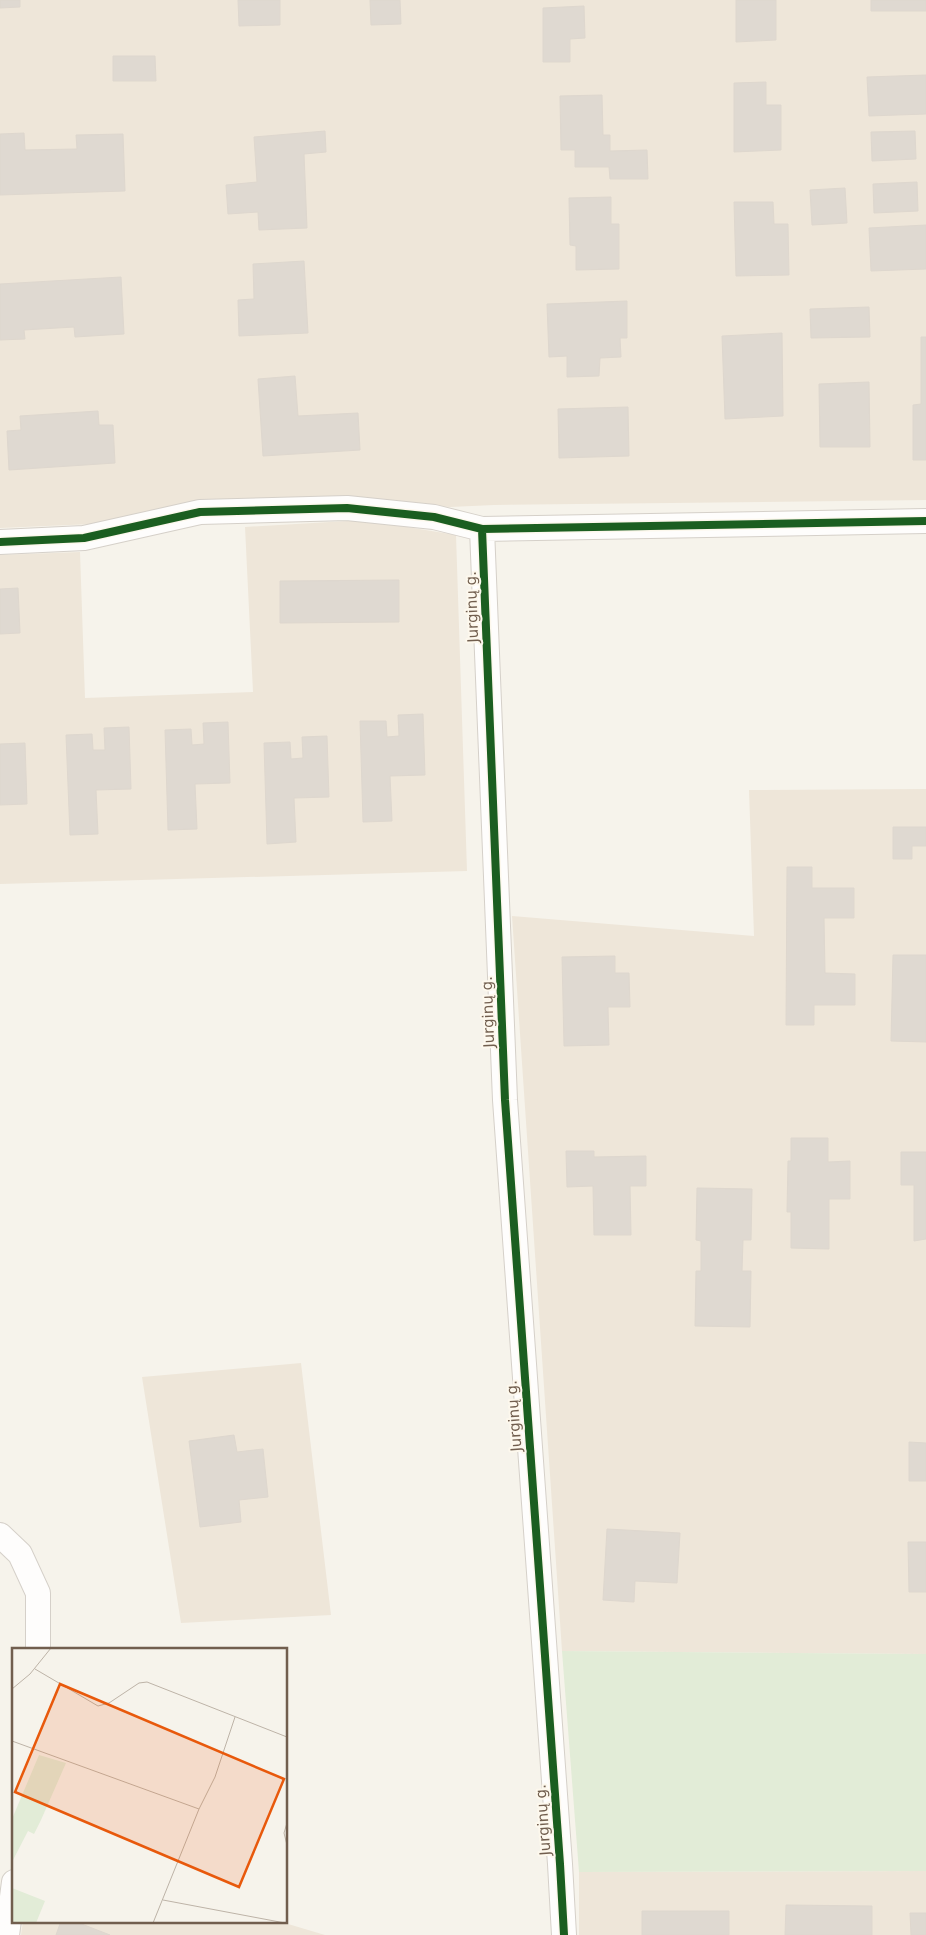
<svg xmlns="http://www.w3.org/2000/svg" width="926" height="1935" viewBox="0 0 926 1935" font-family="'DejaVu Sans',sans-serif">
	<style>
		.residential { fill: #eee6d9 }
		.green { fill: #e2ecd7 }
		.building { fill: #dfd9d1; stroke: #ded7ce }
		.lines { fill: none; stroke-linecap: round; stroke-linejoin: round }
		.street-casing { stroke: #d5d0c9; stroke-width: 26 }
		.street { stroke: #fefdfc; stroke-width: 24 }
		.cycleway-casing { stroke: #fdf8ed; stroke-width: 11 }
		.cycleway { stroke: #1b5e20; stroke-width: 8 }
		.labels { text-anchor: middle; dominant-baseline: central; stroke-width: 4; stroke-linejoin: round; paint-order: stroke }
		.street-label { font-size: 15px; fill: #715e4e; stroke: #fdf8ed }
		.inset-road { fill: none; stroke: #bdb3a7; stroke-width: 1 }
		.view { fill: #e8590c; fill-opacity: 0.15; stroke: #e8590c; stroke-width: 2.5 }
		.inset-edge { fill: none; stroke: #715e4e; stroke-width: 2.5 }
	</style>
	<rect width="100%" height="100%" fill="#f6f3eb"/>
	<path class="residential" d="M0,0H926V500L494,505L450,507L305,497L170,510L115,523L0,528Z
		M364,520L456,535L467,871L0,884V555L80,552L85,698L253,692L245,527Z
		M926,789V1654L562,1651L512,916L754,936L749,790Z
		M301,1363L331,1615L181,1623L142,1377Z
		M926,1871V1935H579V1872Z
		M23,1921H278L325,1935H21Z"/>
	<path class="green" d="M562,1651L926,1654V1871L579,1872Z"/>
	<path class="building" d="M0,0H20V7L0,8Z
		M238,0H280V25L239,26Z
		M370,0H400L401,24L371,25Z
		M736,0H776V40L736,42Z
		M871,0H926V11H871Z
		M584,6L585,38L570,39V62H543V8Z
		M113,56H155L156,81H113Z
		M926,75V114L869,116L867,77Z
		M766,82V105H781V150L734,152V83Z
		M602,95L603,135H610V151L647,150L648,179H610L609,167H575V150H561L560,96Z
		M325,131L326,152L304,154L307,228L259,230L258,212L228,214L226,185L257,182L254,137Z
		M915,131L916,159L872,161L871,132Z
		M24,133L25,150L77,149L76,135L123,134L125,191L0,195V134Z
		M917,182L918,211L874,213L873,184Z
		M845,188L847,223L812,225L810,190Z
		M611,197V224H619V269L576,270V246L570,245L569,198Z
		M734,202H773L774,224H788L789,275L736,276Z
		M926,225V269L871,271L869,228Z
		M304,261L308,333L239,336L238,300L254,299L253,264Z
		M121,277L124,334L75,337L74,327L24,330L25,339L0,340V284Z
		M627,301V338H620L621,357L600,358L599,376L567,377V356L549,357L547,304Z
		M869,307L870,337L811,338L810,309Z
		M782,333L783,416L725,419L722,336Z
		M921,337H926V460H913V405L921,404Z
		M295,376L298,416L358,413L360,450L263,456L258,379Z
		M869,382L870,447H820L819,384Z
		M628,407L629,456L559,458L558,409Z
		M98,411L99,425H113L115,463L9,470L7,431L21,430L20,416Z
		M399,580V622L280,623V581Z
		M18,588L20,633L0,634V589Z
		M423,714L425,775L390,776L392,821L363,822L360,721H386L387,737L399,736L398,715Z
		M228,722L230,783L195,784L197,829L168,830L165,730L191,729L192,745L204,744L203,723Z
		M129,727L131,789L96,790L98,834L70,835L66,735L92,734L93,750H105L104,728Z
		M327,736L329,797L294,798L296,842L267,844L264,743L290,742L291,759L303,758L302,737Z
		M25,743L27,804L0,805V744Z
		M893,827H926V846H912V859H893Z
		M787,867H812V888H854V918H824L825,973L855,974V1005H814V1025H786Z
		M893,955H926V1042L891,1041Z
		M615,956V973H629L630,1007H608L609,1045L564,1046L562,957Z
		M791,1138H828V1162L850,1161V1199H829V1249L791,1248V1212H787L788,1161H791Z
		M566,1151H594V1157L646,1156V1186H630L631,1235H594L593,1186L567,1187Z
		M901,1152H926V1239L914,1241V1185H901Z
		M697,1188L752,1189L751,1240H743L742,1271H751L750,1327L695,1326L696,1271H701V1241L696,1240Z
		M234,1435L237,1452L263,1449L268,1497L239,1500L241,1522L200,1527L189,1441Z
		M909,1442L926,1443V1481H909Z
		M607,1529L680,1533L677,1583L635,1581L634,1602L603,1600Z
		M908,1542H926V1592H909Z
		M786,1905L872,1906V1935H785Z
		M642,1911H729V1935H642Z
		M910,1913H926V1935H911Z
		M61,1921H74L110,1935H56Z"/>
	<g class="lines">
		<g class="street-casing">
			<path id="street" d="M0,542L84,538L200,512L347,508L434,517L482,529
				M0,1535L20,1554L38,1593V1649
				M7,1935L14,1882
				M564,1935L560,1864L505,1100L482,529L926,521"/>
		</g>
		<use href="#street" class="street"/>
		<g class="cycleway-casing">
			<path id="cycleway" d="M0,542L84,538L200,512L347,508L434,517L482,529
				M564,1935L560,1864L505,1100L482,529L926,521"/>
		</g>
		<use href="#cycleway" class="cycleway"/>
	</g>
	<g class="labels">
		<g class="street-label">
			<text transform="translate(472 607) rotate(-92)">Jurginų g.</text>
			<text transform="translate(488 1012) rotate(-92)">Jurginų g.</text>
			<text transform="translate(514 1416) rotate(-94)">Jurginų g.</text>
			<text transform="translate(543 1820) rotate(-94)">Jurginų g.</text>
		</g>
	</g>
	<g transform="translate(12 1648)">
		<rect width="275" height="275" fill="#f6f3eb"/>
		<path d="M27,107L54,115L29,172L22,186L16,183L0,214V171ZM0,240L33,253L24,275H0Z" fill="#e2ecd7"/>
		<path class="inset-road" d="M23,21L86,58L97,55L127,35L135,34L275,89M0,41L18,26L39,0M0,93L187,161L141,275M187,161L203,129L223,69M275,175L272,185L275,197M151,252L273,275"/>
		<path class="view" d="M48,36L272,131L227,239L3,144Z"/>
		<rect width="275" height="275" class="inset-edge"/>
	</g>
</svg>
